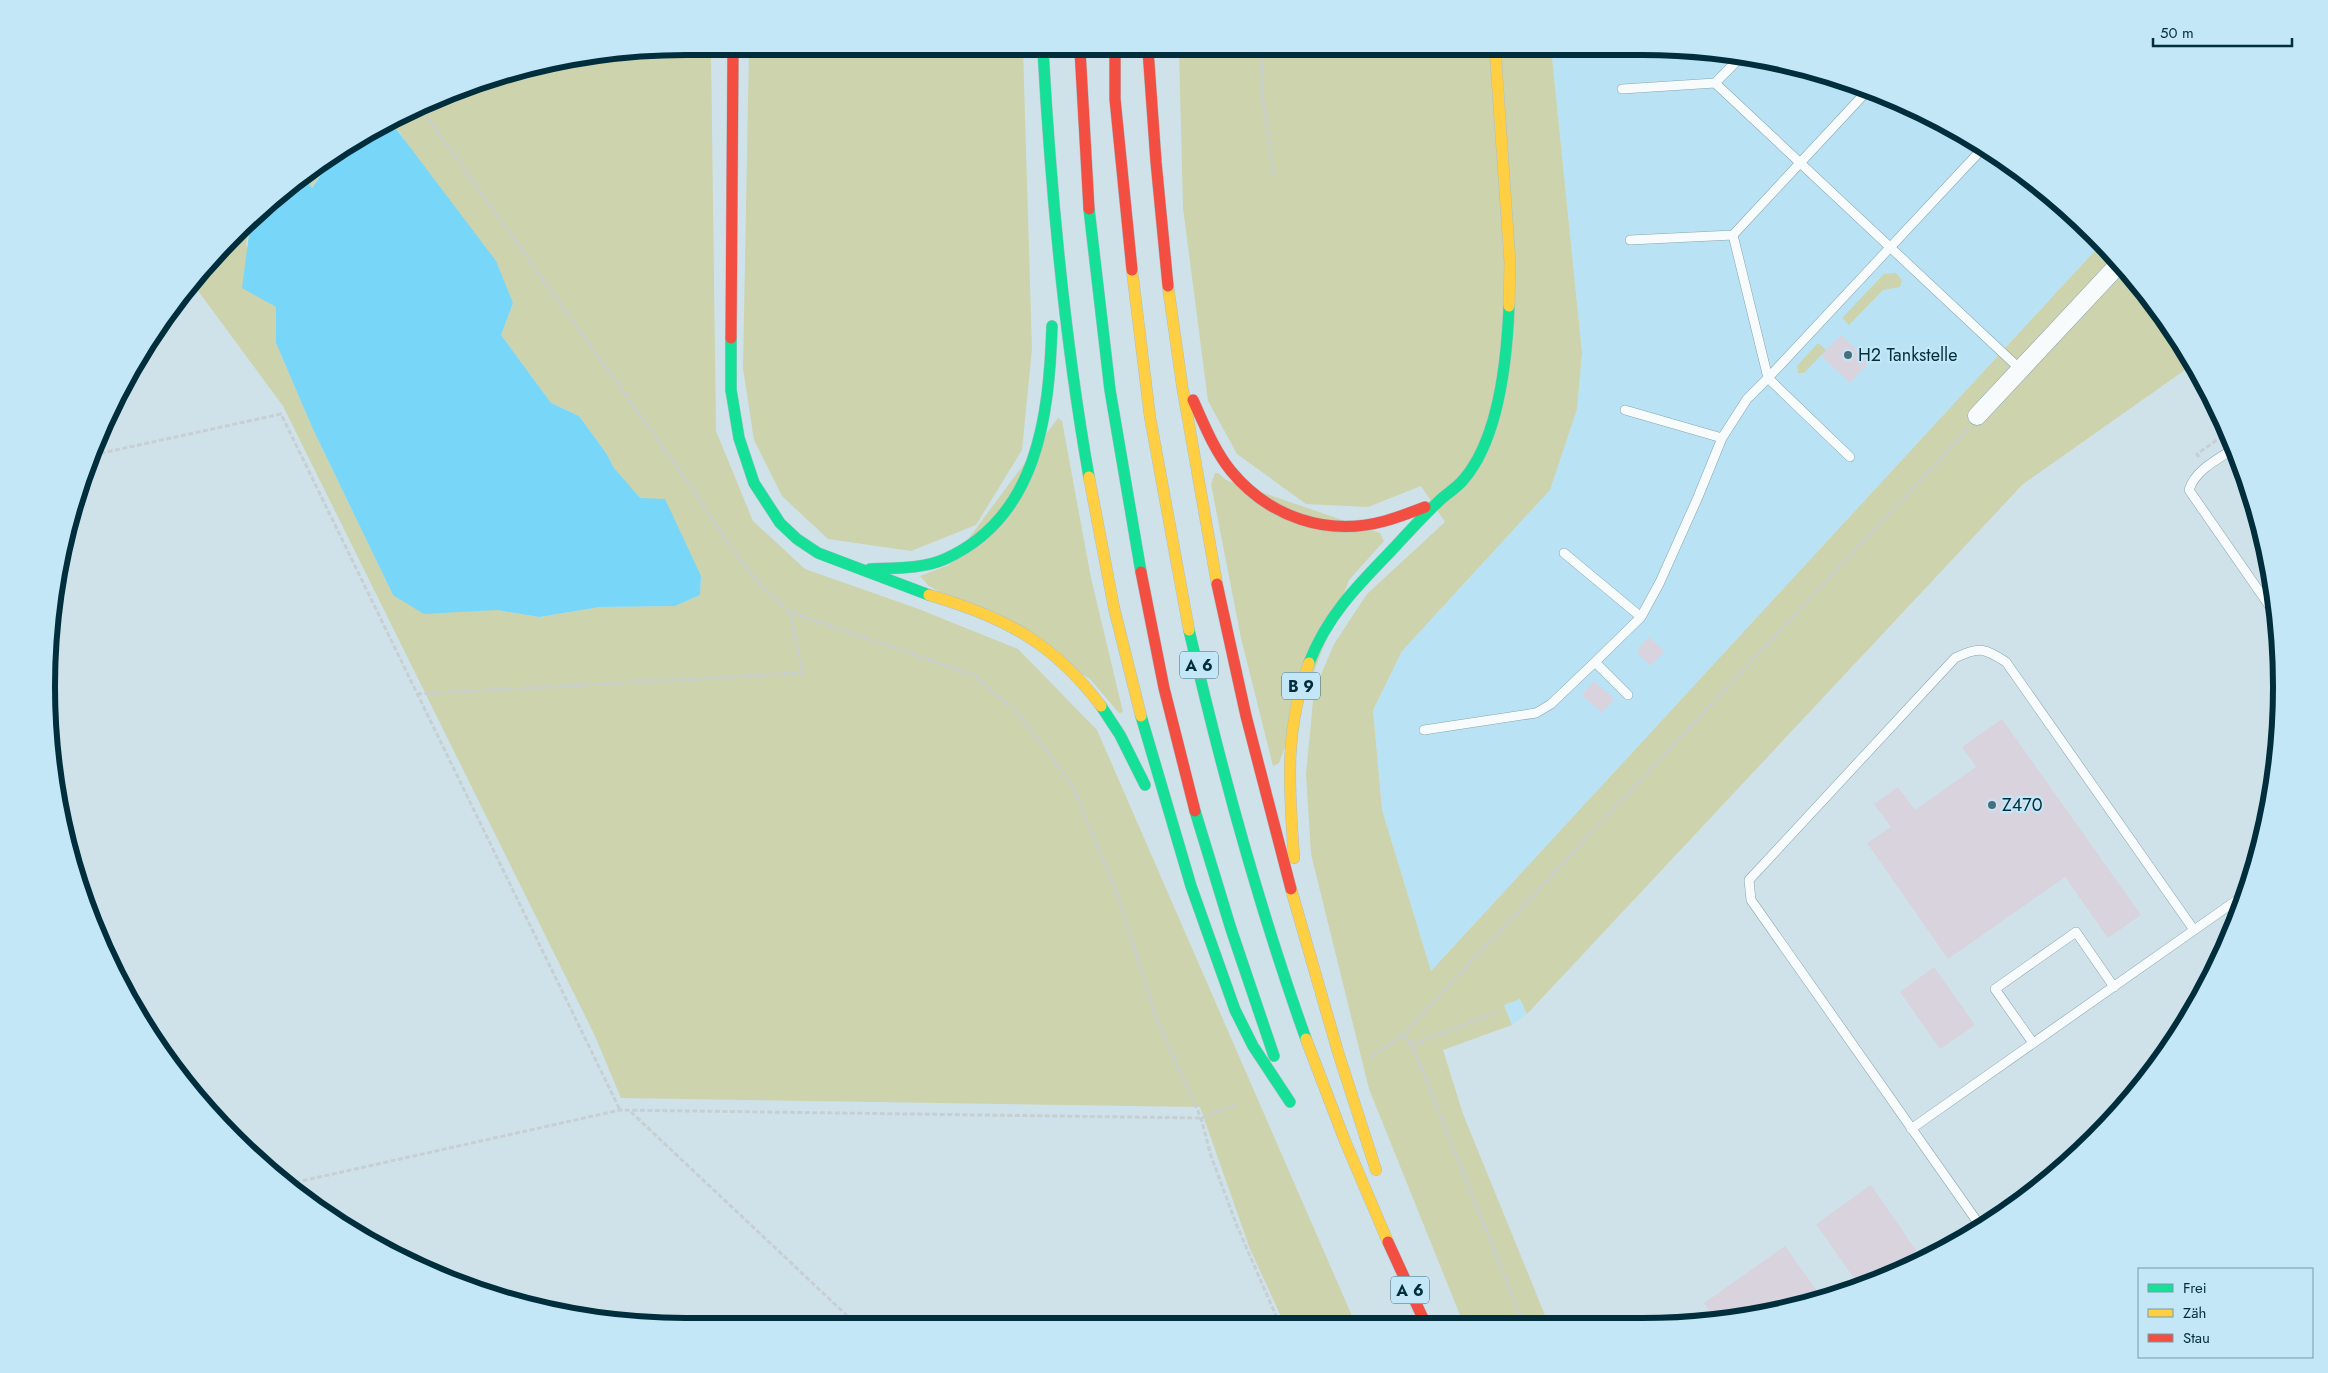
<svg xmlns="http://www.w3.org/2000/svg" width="2328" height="1373" viewBox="0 0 2328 1373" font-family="Jost,sans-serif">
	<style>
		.built { fill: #b9e3f4 }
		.green { fill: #cdd3ac }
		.water { fill: #78d6f8 }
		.building { fill: #d9d3de }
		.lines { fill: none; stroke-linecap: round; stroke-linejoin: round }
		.lane-casing { stroke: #86a4ae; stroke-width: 10 }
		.street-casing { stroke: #86a4ae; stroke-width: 19 }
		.fast-casing { stroke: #adbfc6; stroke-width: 12 }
		.slow-casing { stroke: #adbfc6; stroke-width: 12 }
		.jam-casing { stroke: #adbfc6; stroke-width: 12 }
		.path { stroke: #c7cfd2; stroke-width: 3; stroke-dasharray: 5 2.5; stroke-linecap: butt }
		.lane { stroke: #f8fbfc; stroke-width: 9 }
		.street { stroke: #f8fbfc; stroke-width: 18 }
		.fast { stroke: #16e098; stroke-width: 11 }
		.slow { stroke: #ffcf43; stroke-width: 11 }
		.jam { stroke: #f24e42; stroke-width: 11 }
		.poi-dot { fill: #496d7a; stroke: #c3e7f6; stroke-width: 2 }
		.labels { text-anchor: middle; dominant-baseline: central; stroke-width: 4.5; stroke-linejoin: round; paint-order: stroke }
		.shield { fill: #c3e7f6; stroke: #3b6674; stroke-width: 1 }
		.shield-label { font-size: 16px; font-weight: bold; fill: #012e3d }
		.poi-label { font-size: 18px; fill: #012e3d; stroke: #c3e7f6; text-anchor: start }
		.rim { fill: none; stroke: #012e3d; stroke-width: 6 }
	</style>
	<rect width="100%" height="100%" fill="#cfe2ea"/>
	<path class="built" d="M1551,48H1684L1848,80L1997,154L2094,234L2102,243L1431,971L1382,810L1373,710L1402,651L1550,490L1577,409L1582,353Z
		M1520,999L1527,1014L1512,1025L1503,1005Z"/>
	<path class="green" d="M1551,48L1582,353L1577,409L1550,490L1402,651L1373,710L1382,810L1431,971L2102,243L2174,331L2192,365L2023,484L1527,1014L1520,999L1504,1005L1512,1025L1443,1050L1463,1114L1549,1325H1464L1369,1089L1311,854L1306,774L1314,691L1334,644L1367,594L1445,522L1421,486L1368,507L1306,504L1237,454L1208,401L1183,208L1179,50Z
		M1023,50L1032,349L1022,450L976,525L911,551L828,539L782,496L754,440L743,368L749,51Z
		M711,51L716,431L753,521L805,569L916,608L1018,649L1097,730L1356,1325H1285L1250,1249L1200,1107L621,1098L595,1036L283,406L193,284L234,234L251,219L246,245L276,307V343L312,427L393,595L480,610H497L539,617L600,607L675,606L700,595L701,576L614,468L606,453L579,416L551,403L501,335L513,303L398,130L377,129L403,112L481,80L603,52Z
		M335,154L311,188L301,176Z
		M1896,273L1902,280L1900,287L1883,290L1849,325L1842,318L1884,274Z
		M1818,343L1826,350L1804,373H1798L1797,366Z
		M1058,418L1062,421L1091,578L1123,712L1119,713L1090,679L929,586L920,576L949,565Z
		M1215,473H1218L1226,480L1380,533L1384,541L1349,580L1279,763L1273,766L1241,638L1211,484Z"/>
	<path class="water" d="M377,129L397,130L496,261L513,303L501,335L551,403L579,416L606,453L614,468L640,498L665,499L701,576L700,595L675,606L600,607L539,617L497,610L424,614L393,595L312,427L276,343V307L242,288L251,219L301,176L312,188L335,154Z"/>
	<path class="building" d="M1841,335L1869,362L1850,383L1821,356Z
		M1649,637L1664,651L1651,666L1637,653L1639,650L1638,649Z
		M1594,681L1614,699L1602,713L1582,695Z
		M2002,719L2141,915L2108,938L2065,877L1948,959L1867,843L1891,827L1874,804L1898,787L1915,810L1976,767L1962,747Z
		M1934,967L1975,1025L1940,1049L1900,992Z
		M1871,1185L1922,1259L1860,1287L1816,1224Z
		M1785,1246L1822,1298L1716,1319L1704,1303Z"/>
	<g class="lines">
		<g class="lane-casing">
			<path id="lane" d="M1715,83L1739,59
				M1622,89L1715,83L2020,369
				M1630,240L1733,235
				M1625,410L1722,438
				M2235,448C2218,459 2195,470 2189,490L2275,614
				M1850,457L1768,378L1984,147
				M1564,553L1641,617
				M1628,695L1595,662L1641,617L1660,582L1698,497L1722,438L1747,399L1768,378L1733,235L1868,90
				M1424,730L1536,713L1551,704L1595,662
				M2033,1043L1995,989L2076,932L2114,987
				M1911,1129L2244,895
				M1981,1227L1751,900L1749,880L1955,658C1979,646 1984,648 2006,662L2194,930"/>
		</g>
		<g class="street-casing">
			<path id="street" d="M1977,416L2119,264"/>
		</g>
		<g class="fast-casing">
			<path id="fast" d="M1043,50C1051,193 1064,336 1089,477
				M1089,209L1110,390L1141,572
				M731,338V390L739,438L754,483L780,523L797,539L818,553L929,595
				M870,569C894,568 923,569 945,559C1038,517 1049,416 1052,326
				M1189,630C1221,769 1258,905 1306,1039
				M1309,663C1327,616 1357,586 1391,551C1407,534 1422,517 1438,502C1446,494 1457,488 1464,479C1499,438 1507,358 1509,306
				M1101,706L1120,735L1145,785
				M1141,716L1191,886L1235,1010L1253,1046L1290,1102
				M1195,811L1231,929L1274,1056"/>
		</g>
		<g class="slow-casing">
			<path id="slow" d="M1495,48L1510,263L1509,306
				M1132,270L1150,417L1189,630
				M1168,286L1182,385L1217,584
				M1089,477L1114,608L1141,716
				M929,595C1004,617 1053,642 1101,706
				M1294,858C1289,787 1284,731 1309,663
				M1291,889L1338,1052L1376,1170
				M1306,1039L1345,1141L1388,1242"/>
		</g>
		<g class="jam-casing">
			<path id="jam" d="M1080,50L1089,209
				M1115,50V99L1132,270
				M1148,50L1156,162L1168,286
				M731,338L733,51
				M1193,400C1204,424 1214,450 1231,471C1269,517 1327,537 1385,521C1399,517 1412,512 1425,507
				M1141,572L1164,688L1195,811
				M1217,584L1246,716L1291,889
				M1388,1242L1426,1325"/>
		</g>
		<path class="path" d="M1262,49V94L1274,174
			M419,106L685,478L733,550L763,588L790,612L973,675L1017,712L1072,785L1117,893L1158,1023L1201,1118L1211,1156L1237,1226L1280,1325
			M93,455L281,414L620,1110
			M2199,457L2197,454L2228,432
			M417,694L803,673L790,613
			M1403,1035L1412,1045L1524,1325
			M1412,1045L1497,1012
			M1371,1057L1403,1035L1968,429
			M631,1112L857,1325
			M288,1184L620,1110L1201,1118L1236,1105"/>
		<use href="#lane" class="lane"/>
		<use href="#street" class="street"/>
		<use href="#fast" class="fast"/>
		<use href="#slow" class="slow"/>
		<use href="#jam" class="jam"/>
	</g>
	<g class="poi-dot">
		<circle cx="1848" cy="355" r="5"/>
		<circle cx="1992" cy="805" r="5"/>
	</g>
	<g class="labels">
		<g class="shield">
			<rect x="1180" y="651.5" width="38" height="27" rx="4"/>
			<rect x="1282" y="672.5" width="38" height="27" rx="4"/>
			<rect x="1391" y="1276.5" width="38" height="27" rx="4"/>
		</g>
		<g class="shield-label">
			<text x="1199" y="665">A 6</text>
			<text x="1301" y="686">B 9</text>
			<text x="1410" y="1290">A 6</text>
		</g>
		<g class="poi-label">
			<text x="1858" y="355">H2 Tankstelle</text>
			<text x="2002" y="805">Z470</text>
		</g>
	</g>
	<path d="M0 0H2328V1373H0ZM686 55H1642A631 631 0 0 1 2273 686V687A631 631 0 0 1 1642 1318H686A631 631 0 0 1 55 687V686A631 631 0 0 1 686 55Z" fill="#c3e7f6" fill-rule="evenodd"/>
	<path class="rim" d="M686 55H1642A631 631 0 0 1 2273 686V687A631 631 0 0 1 1642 1318H686A631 631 0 0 1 55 687V686A631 631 0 0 1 686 55Z"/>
	<rect x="2138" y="1268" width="175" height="90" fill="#c3e7f6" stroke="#759dac"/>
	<rect x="2148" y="1284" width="25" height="8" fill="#16e098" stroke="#759dac"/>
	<text x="2183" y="1293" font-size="15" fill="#012e3d">Frei</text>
	<rect x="2148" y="1309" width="25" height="8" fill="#ffcf43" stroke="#759dac"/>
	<text x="2183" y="1318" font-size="15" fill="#012e3d">Zäh</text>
	<rect x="2148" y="1334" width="25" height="8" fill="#f24e42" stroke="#759dac"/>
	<text x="2183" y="1343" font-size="15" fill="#012e3d">Stau</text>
	<path d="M2153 38v8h139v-8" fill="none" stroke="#012e3d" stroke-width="2.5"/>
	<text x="2160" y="38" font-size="15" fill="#012e3d" stroke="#c3e7f6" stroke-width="4" paint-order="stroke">50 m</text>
</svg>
